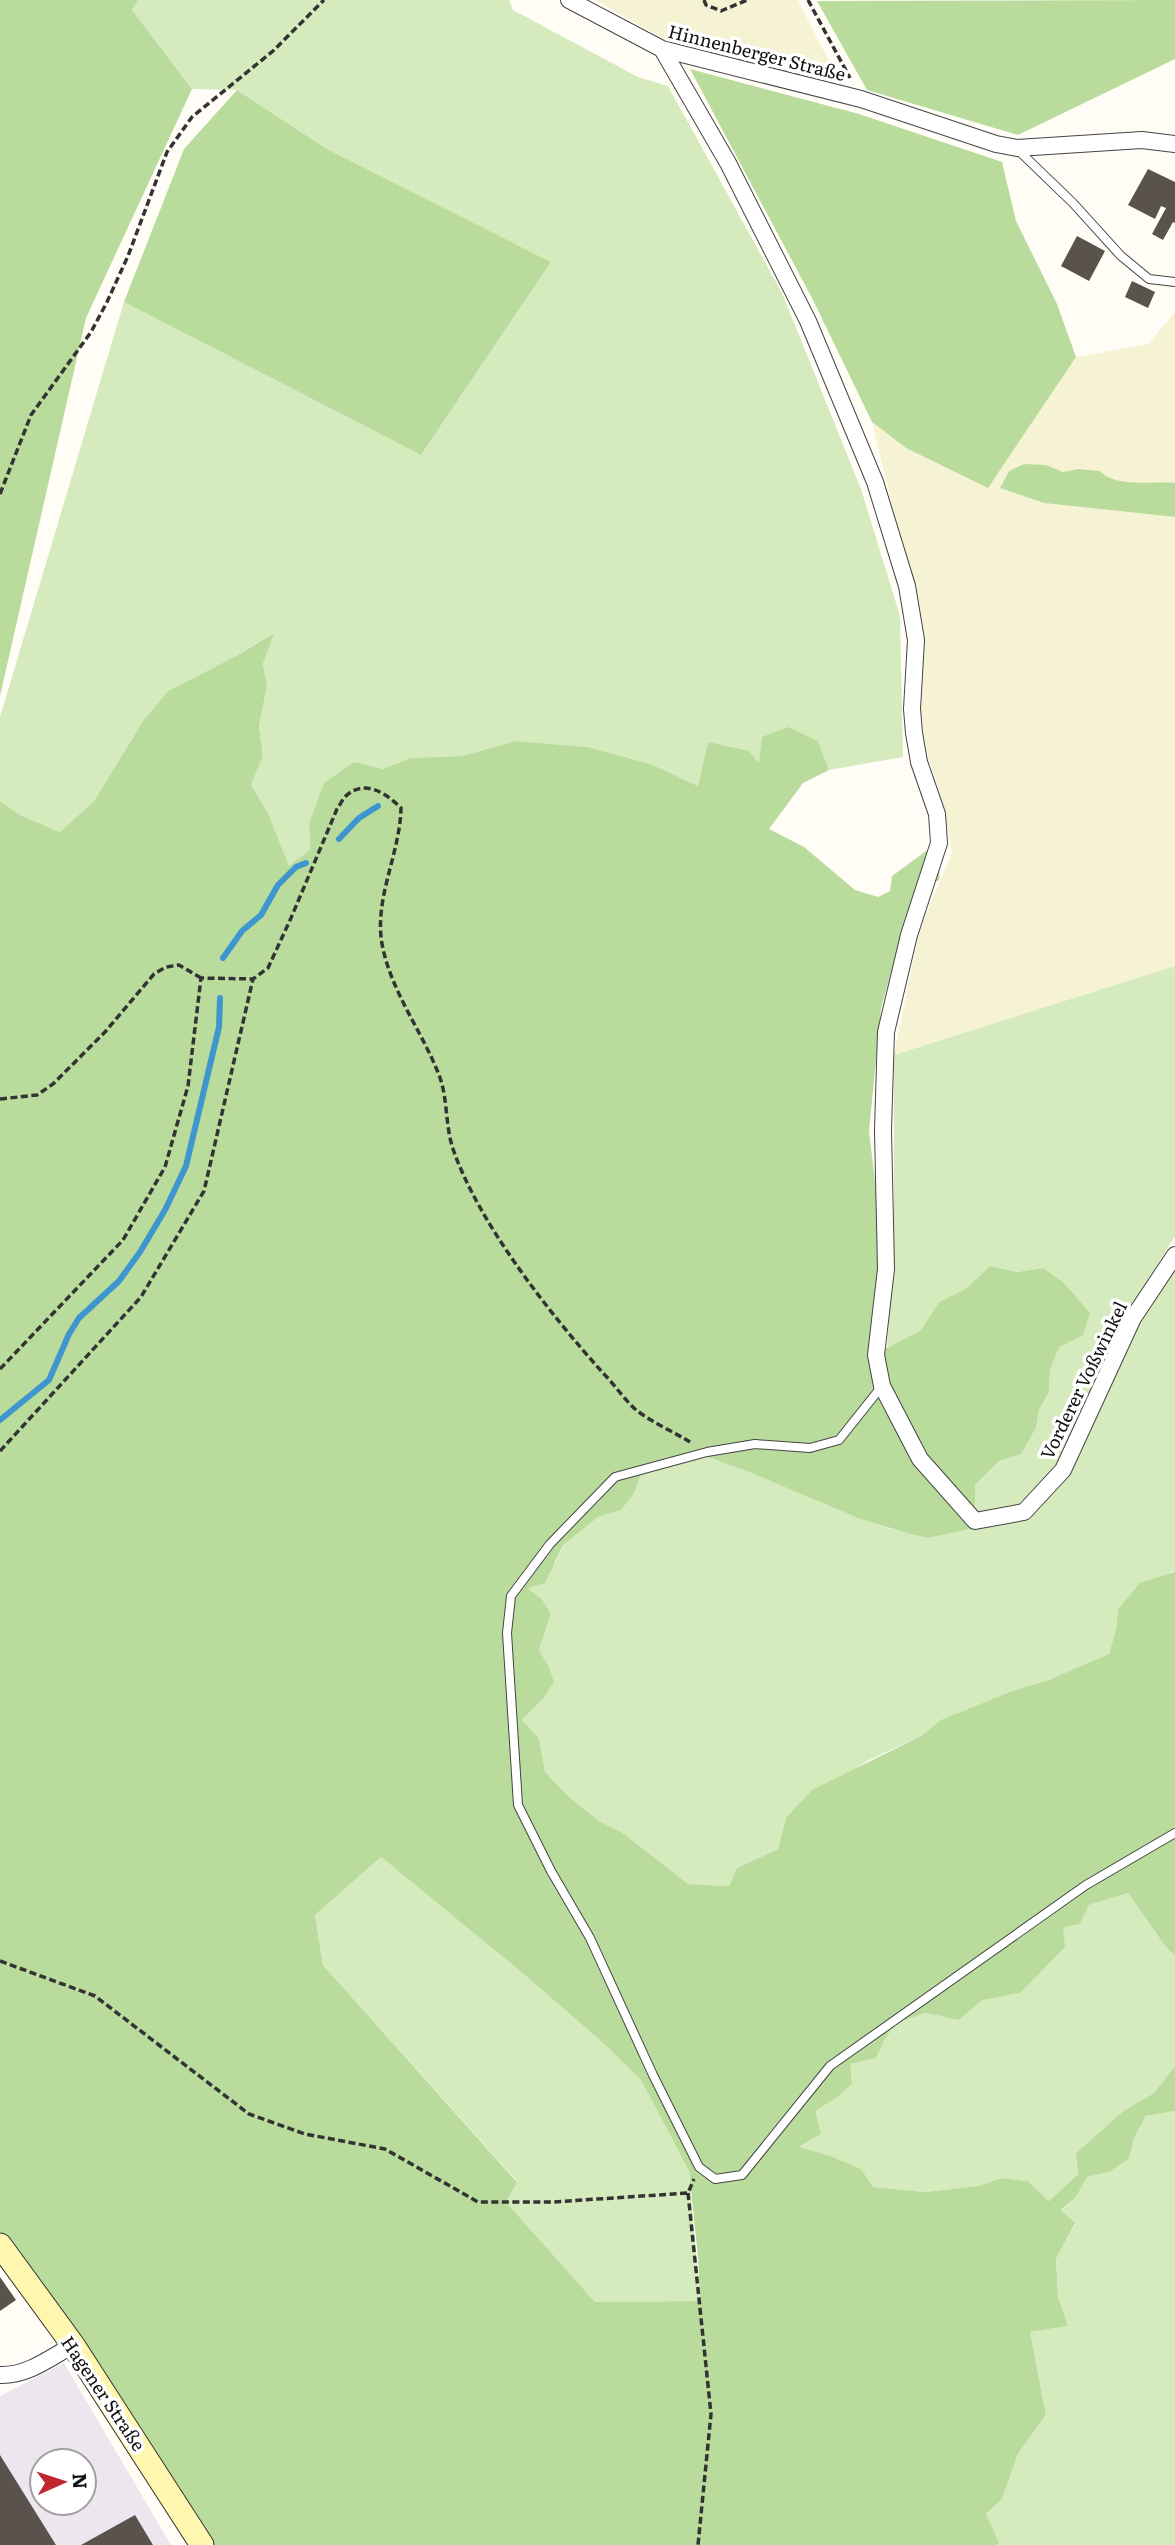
<svg xmlns="http://www.w3.org/2000/svg" width="1175" height="2545" viewBox="0 0 1175 2545" font-family="Literata,serif">
	<style>
		.industrial { fill: #eee6ef; fill-rule: evenodd }
		.farmland { fill: #f6f3d4 }
		.green { fill: #d5ebbd }
		.forest { fill: #b9dc9c; fill-rule: evenodd }
		.lines { fill: none; stroke-linecap: round; stroke-linejoin: round }
		.stream { stroke: #3f96cf; stroke-width: 6 }
		.building { fill: #5a524d }
		.service-casing { stroke: #444; stroke-width: 10 }
		.minor-casing { stroke: #444; stroke-width: 18 }
		.secondary-casing { stroke: #333; stroke-width: 25 }
		.path { stroke: #333; stroke-width: 3.5; stroke-dasharray: 7 3.5; stroke-linecap: butt }
		.service { stroke: #fff; stroke-width: 8 }
		.minor { stroke: #fff; stroke-width: 16 }
		.secondary { stroke: #fff6b0; stroke-width: 23 }
		.labels { text-anchor: middle; dominant-baseline: central; stroke-width: 7; stroke-linejoin: round; paint-order: stroke }
		.street-label { font-size: 18px; fill: #111; stroke: #fff }
	</style>
	<rect width="100%" height="100%" fill="#fffdf5"/>
	<path class="industrial" d="M64,2363L171,2545H0V2396ZM42,2461H84V2503H42Z"/>
	<path class="farmland" d="M595,0H798L840,83L676,46Z
		M1175,312V483L1141,484L1106,479L1100,471L1078,469L1063,472L1046,465L1009,471L1000,488L1044,503L1175,517V966L894,1055L920,928L952,853L944,808L921,733V684L925,643L872,422L906,448L988,487L1076,357L1148,344Z"/>
	<path class="green" d="M138,0H509L513,10L638,77L668,86L782,293L861,489L900,616L903,757L829,770L818,741L759,764L708,742L698,786L651,764L588,747L516,741L461,756L410,758L383,769L354,762L309,824L310,850L289,867L268,813L251,785L263,756L259,726L267,686L263,664L273,633L236,656L168,691L143,721L94,801L60,832L22,816L0,801V717L124,302L421,455L551,262L327,149L237,90L192,89L132,10Z
		M1175,966V1236L1123,1320L1057,1465L1018,1508L975,1512V1485L999,1461L1021,1454L1036,1428L1039,1410L1049,1392L1050,1370L1059,1346L1083,1334L1090,1313L1043,1268L1017,1272L990,1266L967,1288L939,1302L920,1331L887,1348L894,1223V1055Z
		M1175,1264V1572H1172L1118,1608L1116,1629L1109,1654L1046,1681L1012,1691L942,1720L921,1736L867,1761L786,1818L778,1849L737,1868L729,1886L688,1884L623,1833L599,1821L570,1798L545,1772L539,1738L522,1720L542,1700L548,1665L539,1650L551,1614L542,1599L528,1588L556,1562L563,1545L582,1527L598,1517L621,1510L643,1468L665,1465L683,1454L702,1455L749,1472L860,1519L892,1529L928,1538L971,1529L973,1521L1024,1514L1064,1471L1136,1320Z
		M381,1857L520,1971L602,2042L641,2080L689,2171L700,2301L595,2302L506,2202L517,2181L323,1965L315,1915Z
		M1128,1893L1165,1946L1175,1956V2066L1154,2093L1122,2112L1076,2153L1078,2174L1049,2201L1028,2181L1001,2178L978,2186L924,2192L873,2187L798,2148L821,2134L814,2111L836,2098L850,2064L876,2058L885,2039L896,2023L926,2013L959,2020L982,1999L1020,1993L1063,1928L1080,1924L1089,1905Z
		M1175,2111V2545H997L998,2543L986,2514L1002,2499L1018,2454L1046,2415L1030,2332L1068,2326L1058,2296L1056,2259L1075,2224L1061,2211L1076,2197L1087,2177L1109,2172L1129,2159L1134,2138L1146,2116Z"/>
	<path class="forest" d="M0,0H138L132,10L192,89L86,318L0,696Z
		M1175,0V59L1018,135L867,90L817,1Z
		M690,69L859,114L1002,162L1016,221L1057,304L1076,357L988,488L906,448L872,422L813,300Z
		M237,90L327,149L551,262L421,455L124,302L184,149Z
		M1024,464L1046,465L1063,472L1078,469L1100,471C1115,488 1154,481 1175,483V517L1044,503L1000,488L1009,471Z
		M274,633L263,664L267,686L259,726L263,756L251,785L268,813L289,866L310,850L309,824L324,783L354,762L383,769L410,758L461,756L516,741L588,747L651,764L698,786L708,742L749,751L759,763L762,737L788,727L818,741L829,770L803,783L769,829L804,847L855,890L878,897L890,891L892,876L926,851L940,866L939,880L914,893L911,912L902,931L881,1009L869,1131L877,1197L880,1251L876,1290L881,1351L920,1331L939,1302L967,1288L990,1266L1017,1272L1043,1268L1064,1283L1090,1313L1083,1335L1059,1347L1050,1370L1049,1392L1039,1410L1036,1428L1021,1454L999,1461L975,1485V1512L971,1529L928,1538L907,1533L860,1519L749,1472L702,1455L683,1454L665,1465L643,1469L634,1493L621,1510L598,1517L563,1545L545,1583L528,1588L542,1599L551,1614L539,1650L548,1665L554,1682L542,1700L522,1720L539,1738L545,1772L570,1798L599,1821L623,1833L688,1884L729,1886L737,1868L778,1849L786,1818L812,1790L921,1736L941,1720L1012,1691L1046,1681L1109,1654L1116,1629L1118,1609L1140,1583L1175,1572V1956L1165,1946L1128,1893L1089,1905L1080,1924L1063,1928L1065,1947L1020,1993L982,2000L959,2020L926,2013L896,2023L885,2039L876,2058L850,2064L852,2084L836,2098L815,2111L821,2134L799,2147L830,2156L861,2169L873,2187L925,2192L978,2186L1001,2178L1028,2181L1049,2201L1078,2174L1076,2153L1122,2112L1154,2093L1175,2066V2111L1146,2116L1134,2138L1129,2159L1109,2172L1087,2177L1076,2197L1061,2210L1075,2223L1056,2259L1058,2296L1068,2326L1030,2332L1046,2415L1018,2454L1002,2499L986,2514L999,2543L997,2545H202L0,2249V801L22,816L60,832L94,801L143,721L168,691L236,656ZM381,1857L520,1971L602,2042L641,2080L689,2171L698,2257L700,2301L595,2302L506,2202L517,2182L323,1965L315,1915Z"/>
	<g class="lines">
		<path class="stream" d="M339,839L359,818L378,806
			M223,958L242,931L261,915L278,885L296,867L306,863
			M0,1420L49,1380L69,1334L79,1318L119,1281L140,1252L165,1210L186,1166L219,1027L220,998"/>
	</g>
	<path class="building" d="M1148,169L1175,182V223L1173,222L1163,240L1152,234L1166,208L1161,206L1155,219L1128,205Z
		M1077,236L1105,251L1089,281L1061,266Z
		M1132,281L1155,292L1148,308L1125,297Z
		M0,2277L16,2300L0,2311Z
		M0,2455L56,2545H0Z
		M135,2515L153,2545H81Z"/>
	<g class="lines">
		<g class="service-casing">
			<path id="service" d="M1018,150L1073,203L1121,256L1149,279L1175,282
				M882,1386L839,1440L810,1448L755,1444L707,1452L615,1477L550,1544L511,1596L507,1633L518,1805L551,1871L590,1938L653,2075L699,2167L715,2179L742,2175L830,2066L1086,1885L1175,1833"/>
		</g>
		<g class="minor-casing">
			<path id="minor" d="M569,0L662,49L861,99L996,144L1017,148L1142,140L1175,144
				M662,49L728,163L808,321L875,482L907,586L916,640L912,709L914,733L919,762L937,814L939,843L909,935L886,1032L883,1130L886,1269L876,1355L882,1386L920,1459L975,1521L1024,1512L1063,1470L1133,1318L1175,1255
				M0,2375C27,2376 50,2358 73,2345"/>
		</g>
		<g class="secondary-casing">
			<path id="secondary" d="M0,2245L73,2345L202,2545"/>
		</g>
		<path class="path" d="M704,0L706,5L721,11L747,0
			M808,0L850,78
			M0,494L31,415L91,332L107,302L128,256L167,152L192,117L273,51L324,0
			M0,1099L37,1095L53,1084L105,1032L154,974L166,967L179,965L201,978
			M0,1369L123,1240L165,1167L188,1086L201,978L253,979L268,968L291,918L337,809C340,805 343,798 347,795C366,779 387,794 401,808C400,854 374,898 382,944C391,992 422,1031 439,1075C448,1098 445,1125 453,1149C479,1224 550,1314 603,1373C614,1384 624,1399 635,1409C651,1422 672,1431 690,1442
			M0,1451L141,1297L204,1191L253,979
			M0,1961L95,1996L249,2114L305,2134L385,2149L478,2202H553L688,2193L694,2179
			M688,2193L711,2414L698,2545"/>
		<use href="#service" class="service"/>
		<use href="#minor" class="minor"/>
		<use href="#secondary" class="secondary"/>
	</g>
	<g class="labels">
		<g class="street-label">
			<text transform="translate(757 52) rotate(14)">Hinnenberger Straße</text>
			<text transform="translate(1083 1380) rotate(-64)">Vorderer Voßwinkel</text>
			<text transform="translate(104 2393) rotate(56)">Hagener Straße</text>
		</g>
	</g>
	<g transform="translate(63 2482) rotate(87)"><circle r="33" fill="#ffffff" stroke="#a0a0a0" stroke-width="2"/>
	<path d="M0-5L12 26L0 18L-12 26Z" fill="#c4262e"/>
	<text y="-10" font-size="19" font-weight="bold" text-anchor="middle" fill="#111111">N</text>
	</g>
</svg>
